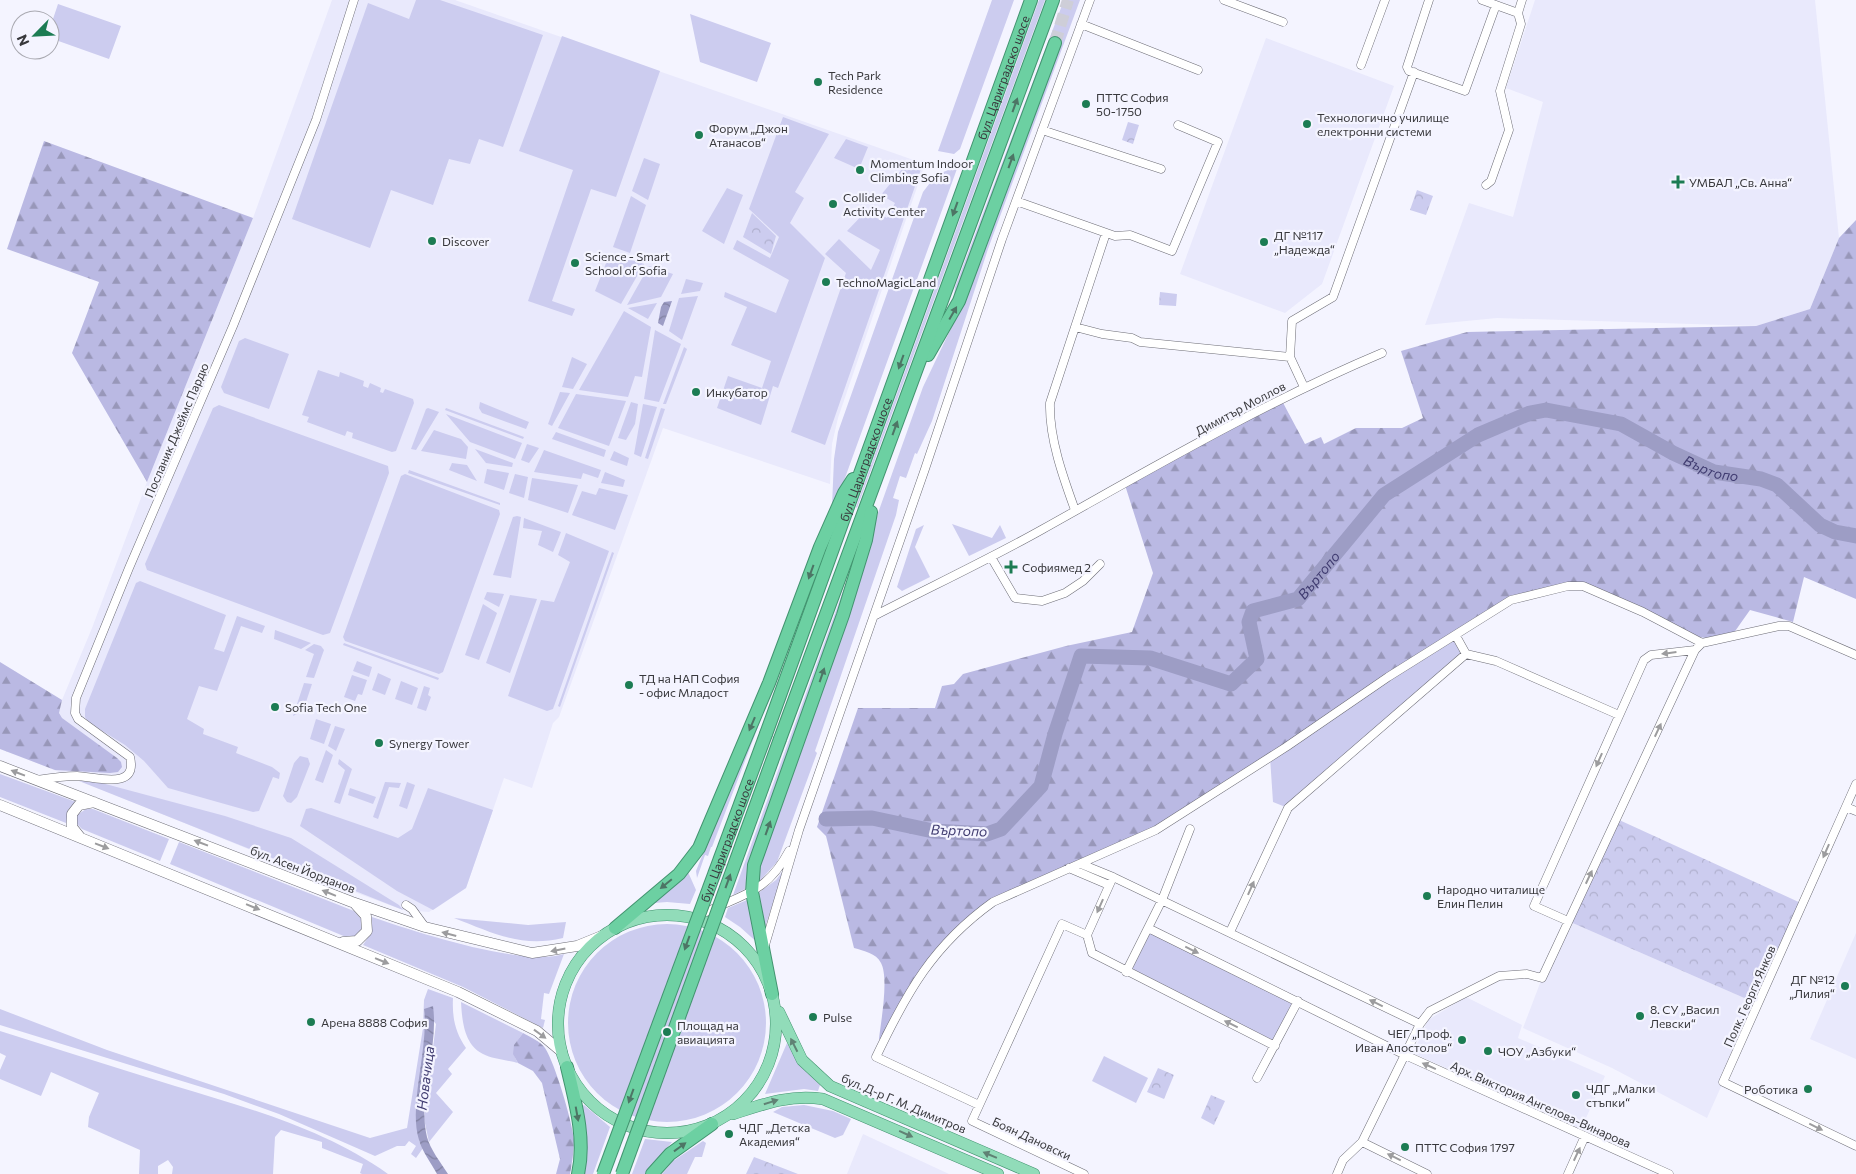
<svg xmlns="http://www.w3.org/2000/svg" width="1856" height="1174" viewBox="0 0 1856 1174" font-family="Commissioner,sans-serif">
	<style>
		.built { fill: #e9e9fc }
		.grass { fill: #ccccef }
		.forest { fill: url(#forest-firs) }
		.park { fill: url(#park-crowns) }
		.water { fill: url(#water-waves) }
		.lines { fill: none; stroke-linecap: round; stroke-linejoin: round }
		.river { stroke: #9d9dc5; stroke-width: 15 }
		.trunk-tunnel { stroke: #ceced8; stroke-width: 12; stroke-dasharray: 12 6; stroke-linecap: butt }
		.minor-casing { stroke: #6d6d76; stroke-width: 9 }
		.secondary-casing { stroke: #6d6d76; stroke-width: 11 }
		.primary-casing { stroke: #42936f; stroke-width: 12 }
		.trunk-casing { stroke: #42936f; stroke-width: 14 }
		.minor { stroke: #fff; stroke-width: 8 }
		.secondary { stroke: #fff; stroke-width: 10 }
		.primary { stroke: #91dcb9; stroke-width: 11 }
		.trunk { stroke: #6cd0a2; stroke-width: 12 }
		.trunk-bridge-casing { stroke: #42936f; stroke-width: 14; stroke-linecap: butt }
		.trunk-bridge { stroke: #6cd0a2; stroke-width: 12 }
		.oneway { fill: #4d7565 }
		.oneway2 { fill: #9c9c9e }
		.oneway3 { fill: #608274 }
		.poi-dot { fill: #1c7c53; stroke: #f4f4ff; stroke-width: 2 }
		.labels { text-anchor: middle; dominant-baseline: central; stroke-width: 4.5; stroke-linejoin: round; paint-order: stroke }
		.poi-label { font-size: 12px; fill: #38383c; stroke: #f4f4ff; text-anchor: start }
		.street-label { font-size: 12px; fill: #38383c; stroke: #f4f4ff }
		.water-label { font-size: 14px; font-style: italic; fill: #403c71; stroke: #f4f4ff }
	</style>
	<defs>
		<pattern id="forest-firs" width="22" height="20" patternUnits="userSpaceOnUse" patternTransform="scale(1.25)"><rect width="22" height="20" fill="#bab9e3"/><path d="M5 1l3.5 6h-7zM16 11l3.5 6h-7z" fill="#9897b9"/></pattern>
		<pattern id="park-crowns" width="20" height="18" patternUnits="userSpaceOnUse" patternTransform="scale(1.25)"><rect width="20" height="18" fill="#ccccef"/><path d="M2 6a3 3 0 1 1 6 0M12 15a3 3 0 1 1 6 0" fill="none" stroke="#b0b0ce"/></pattern>
		<pattern id="water-waves" width="16" height="10" patternUnits="userSpaceOnUse" patternTransform="scale(1.25)"><rect width="16" height="10" fill="#9d9dc5"/><path d="M0 5q4-4 8 0t8 0" fill="none" stroke="#8181a1"/></pattern>
	</defs>
	<rect width="100%" height="100%" fill="#f4f4ff"/>
	<path class="built" d="M332,0H455L925,164L838,418L832,444L830,484L663,428L559,717L553,723L532,788L504,778L466,888L429,912L403,910L346,889L32,761L62,700L92,628L147,482L253,218Z
		M1535,0H1815L1839,238L1810,309L1756,326L1497,318L1425,325L1469,203L1513,217L1543,102L1506,88Z
		M1266,38L1394,86L1322,284L1285,313L1180,274Z
		M1568,921L1758,1004L1707,1118L1612,1068L1523,1028L1542,978Z
		M1856,933V1059L1810,1039Z
		M1466,997L1522,1025L1518,1038L1605,1076L1581,1129L1413,1053L1428,1020Z
		M863,1134L949,1174H847Z"/>
	<path class="grass" d="M416,0H440L543,35L503,147L479,139L470,164L449,159L433,205L391,190L370,248L292,219L368,3L409,19Z
		M992,0H1014L960,149L954,154L938,151Z
		M1039,0H1045L857,508L856,507Z
		M1064,0H1080L988,249L932,421L917,454L915,453L906,478L900,476L893,498L899,500L896,515L815,751L817,753L777,862L757,884L755,878L866,557L878,513L923,387L965,299L1050,40L954,296L955,287Z
		M58,4L121,26L109,59L50,38V28Z
		M690,14L771,43L757,82L700,62Z
		M562,36L660,71L616,197L591,189L552,301L575,309L572,316L528,301L573,170L519,151Z
		M783,117L829,134L795,192L804,198L790,223L825,258L778,388L773,386L761,425L717,408L728,376L762,388L771,361L731,345L747,307L724,297L725,292L776,313L789,280L733,249L737,240L770,258L779,237L749,209Z
		M846,139L868,147L859,169L834,158Z
		M644,158L660,164L648,200L632,191Z
		M907,163L921,169L825,445L791,432L846,273L825,254L839,239L871,270L880,250L847,231L869,208L887,218L895,203L881,195Z
		M958,166L837,500L832,506L834,459L838,432L923,192L936,175Z
		M727,188L743,195L724,244L702,231Z
		M631,196L646,205L630,253L613,247Z
		M610,253L644,264L621,304L595,291Z
		M649,266L673,274L661,297L627,305Z
		M686,279L703,283L700,291L681,294Z
		M698,296L682,340L669,331L679,298Z
		M657,303L648,319L628,308Z
		M624,311L651,327L642,377L635,376L628,397L579,390Z
		M655,330L681,344L659,402L644,399Z
		M245,338L289,354L269,409L224,393L221,387L239,341Z
		M684,347L687,349L666,404H663Z
		M572,357L587,364L573,389L562,387Z
		M318,370L339,377L340,372L364,381L363,386L368,388L370,383L381,388L380,392L383,393L385,389L413,399L414,403L396,451L392,452L352,438L353,433L347,431L345,436L307,422L309,417L302,415Z
		M560,392L570,393L552,426L548,424Z
		M576,394L626,401L609,446L558,428Z
		M480,402L529,422L526,429L482,413L479,408Z
		M631,402L638,404L635,424L626,440L618,438Z
		M643,404L657,407L641,457L634,454Z
		M219,405L388,466L389,473L330,633L323,635L147,570L145,564L213,408Z
		M428,408L439,412L416,450L411,449L426,409Z
		M446,408L524,437L523,439L445,410Z
		M661,408L665,409L648,459L645,458Z
		M446,414L522,443L515,459L470,442Z
		M434,430L461,439L468,447L466,459L421,451Z
		M556,432L606,450L604,457L552,439Z
		M527,444L539,448L529,463L521,460Z
		M475,449L513,463L512,467L486,463Z
		M544,450L601,470L598,478L583,473L581,479L534,472Z
		M614,451L629,458L627,466L610,460Z
		M452,463L467,465L477,481L449,470Z
		M487,469L509,473L504,490L484,483Z
		M409,470L500,503V505L408,473Z
		M605,472L625,480L623,487L601,483Z
		M405,474L499,510L500,514L443,672L439,674L345,641L343,637L401,476Z
		M515,474L528,477L524,498L509,493Z
		M532,478L578,485L568,513L528,500Z
		M599,488L628,495L615,530L572,515L582,491L596,495Z
		M517,516L521,517L511,578L493,575L513,517Z
		M524,518L561,532L553,552L538,545L542,531L523,528Z
		M952,524L992,538L1000,525L1006,538L969,556Z
		M924,525L915,547L930,577L902,591L897,587L916,529Z
		M566,533L609,551L553,709L547,711L508,696L541,600L554,602L570,562L558,555Z
		M612,552L614,553L560,707L558,706Z
		M817,573L712,847H711L708,856L705,855L697,878L696,871L700,861L733,785Z
		M847,580L840,608L749,865L745,889L733,895Z
		M140,581L226,615L214,649L224,652L237,616L265,626L262,633L241,626L217,691L199,686L187,719L204,729L203,734L238,747L236,753L272,767L280,773L279,779L273,777L259,811L253,812L168,788L144,761L125,745L88,722L85,717V709L136,583Z
		M487,592L504,594L499,607L484,599Z
		M510,595L537,599L510,673L486,663Z
		M483,604L497,613L479,660L465,655Z
		M275,630L311,643L301,649L274,639Z
		M1456,636L1466,654L1288,808L1273,802L1270,757Z
		M344,643L439,678L438,680L343,645Z
		M314,644L321,646L324,650L314,678L306,677L314,654L305,650Z
		M357,661L372,667L369,677L353,671Z
		M378,673L391,679L385,695L372,690Z
		M352,675L367,680L362,695L358,694L355,701L344,697Z
		M401,681L418,688L412,705L395,699Z
		M304,683L312,684L303,711L293,716Z
		M424,686L430,688L428,695L431,697L426,711L417,708Z
		M316,719L331,724L324,744L310,739Z
		M335,726L345,729L336,751L328,746Z
		M326,750L333,755L323,783L315,780Z
		M300,756L308,758L310,764L297,797L291,803L287,802L283,796L294,763Z
		M339,759L352,769L340,804L334,802L345,770L338,764Z
		M0,774L76,802L68,810L66,823L0,797Z
		M79,781L98,782L225,816L291,838L399,905L403,910Z
		M385,782L401,783L399,788L389,787L378,819L373,817Z
		M407,782L415,785L407,809L399,806Z
		M350,788L376,797L373,804L348,795Z
		M428,788L493,810L466,888L433,910L397,891L300,826L306,809L311,808L398,838L412,829Z
		M86,809H93L169,839L160,861L82,829L77,824V815Z
		M179,842L354,911L362,920V929L355,936L346,937L170,864Z
		M785,868L765,927L757,894L776,880Z
		M688,872L696,890L690,904L667,902L654,903Z
		M747,900L748,901L760,945L740,927L725,917L728,908Z
		M372,917C416,932 522,967 564,954L549,994L544,993L541,1019L545,1020L543,1028L463,987L363,945L371,933Z
		M454,918L528,925L566,922L563,938C521,948 493,933 454,918Z
		M568 1023a99 99 0 1 1 198 0a99 99 0 1 1-198 0Z
		M1148,928L1298,1001L1275,1046L1126,972Z
		M428,989L453,998C452,1017 455,1032 466,1048L448,1069L452,1074L436,1093L453,1112L429,1142L424,1119L436,1024L424,1009L426,1026L419,1141L423,1148L416,1158L411,1154L416,1146L409,1141L405,1146H397L375,1156L279,1114L224,1094L0,1025V1009L107,1050L370,1138L407,1128L423,1028L424,1000Z
		M461,1002L523,1033C515,1044 510,1050 518,1063C507,1060 492,1059 483,1054C464,1045 462,1020 461,1002Z
		M0,1031C58,1049 116,1068 175,1086C248,1108 325,1129 388,1174H362L360,1173L363,1164L322,1148V1142L281,1130L275,1137L273,1174H172L173,1167L168,1160L158,1166V1174H139L140,1150L88,1127L89,1117L99,1093L51,1072L41,1096L0,1079V1070L6,1056L0,1053Z
		M787,1043L801,1067L820,1085L818,1091L804,1089L765,1094Z
		M1104,1056L1148,1078L1136,1103L1092,1081Z
		M584,1105L610,1127L593,1174H583L582,1106Z
		M804,1105L833,1111L851,1119L843,1135L835,1138L773,1112L782,1107Z
		M645,1139L672,1142L645,1174H632Z
		M703,1141L706,1143L702,1157H695L687,1174H662L673,1161Z"/>
	<path class="forest" d="M44,141L253,218L147,482L72,353L99,282L7,249Z
		M1856,220V599L1804,577L1793,622L1750,610L1733,634L1715,639L1698,637L1617,599L1568,586L1511,600L1156,830L993,902L944,944L883,1041L879,1039C881,1021 889,978 881,963C876,953 864,951 854,948L826,836L817,827L858,708H935L942,686L954,684L963,674L1066,646L1132,632L1153,573L1124,482L1281,399L1305,444L1321,437L1324,444L1356,428H1402L1423,418L1401,351L1467,332L1756,326L1810,309L1839,238Z
		M0,662L62,700L59,713L62,718L117,758L121,762L122,767L118,772L110,773L55,770L0,749Z
		M523,1033C530,1037 540,1041 545,1048C555,1063 572,1121 574,1140C574,1151 572,1163 570,1174H556L560,1159L542,1083L533,1071L518,1063L513,1054L514,1045Z"/>
	<path class="park" d="M1128,122L1139,125L1133,144L1122,140Z
		M1417,190L1433,196L1426,215L1410,210Z
		M752,213L776,236L771,254L743,237Z
		M1160,292L1177,294L1176,306L1159,305Z
		M1617,819L1803,904L1758,1004L1568,921Z
		M1158,1068L1174,1075L1164,1099L1147,1092Z
		M1211,1095L1225,1101L1214,1125L1201,1118Z
		M754,1157L798,1174H746Z"/>
	<path class="water" d="M672,301L663,326L658,323L661,307L664,302Z
		M433,1006C439,1049 417,1096 427,1137C430,1149 441,1163 448,1174H437C431,1163 422,1151 419,1140C408,1105 429,1049 424,1009Z"/>
	<g class="lines">
		<path class="river" id="s1" d="M826,819L872,818L933,831L987,834L1001,829L1041,786L1055,734L1081,656L1150,658L1231,684L1257,659L1249,622L1253,611L1298,599L1384,495L1478,435L1530,413L1546,410L1621,424L1673,453L1714,472L1761,479L1777,485L1820,525L1835,532L1856,536"/>
		<path class="trunk-tunnel" d="M1055,43L1068,0"/>
		<g class="minor-casing">
			<path id="minor" d="M1224,0L1283,22
				M1429,0L1407,67L1409,71L1465,91L1496,5
				M1482,0L1518,13
				M1081,24L1198,70
				M1361,65L1385,0
				M1042,130L1161,169
				M1486,185L1491,181L1509,130L1500,91L1521,24L1518,13L1522,0
				M1016,201L1115,236L1130,235L1172,251L1218,142L1178,125
				M1075,327L1102,334L1132,338L1140,342L1290,357
				M1304,387L1290,357L1292,321L1333,297L1414,72
				M1075,510C1063,477 1049,438 1050,403L1106,233
				M991,557L1015,598L1042,601L1065,593L1083,581L1100,564
				M874,616C930,587 988,560 1043,529C1154,467 1265,402 1382,353
				M1456,636L1466,654L1496,661L1619,715
				M37,780C50,778 64,776 77,776C96,777 138,791 130,757L78,719L75,713L76,698L129,568L233,326L316,120L354,0
				M1856,784L1723,1082L1856,1146
				M1846,807L1856,811
				M1081,864L1113,877L1420,1024
				M1069,868L1109,885
				M1113,877L1087,935L1092,953L1275,1046
				M406,905L412,909L425,927
				M698,916C740,894 765,896 789,851
				M1568,921L1534,906L1644,660L1651,655L1695,650
				M1148,928L1405,1055L1669,1174
				M1230,932L1288,808L1466,654
				M765,945L799,830L925,469L1002,239L1090,0
				M1126,972L1162,900L1190,829
				M1257,1078L1298,1001
				M979,1105L876,1057C907,992 933,945 993,902L1156,830L1286,747L1388,677L1511,600L1568,586H1583L1643,612L1702,643
				M1362,1142L1427,1174
				M1084,1174L972,1121L1062,924L1087,935
				M1337,1174L1343,1160L1362,1142L1420,1024L1430,1011L1499,976L1527,974L1542,978L1695,650L1702,643L1779,626H1789L1856,655
				M1568,1174L1585,1136"/>
		</g>
		<g class="secondary-casing">
			<path id="secondary" d="M0,766L352,902L425,927L532,953L577,946L604,935
				M0,805L458,992L537,1031L562,1052
				M80,837L72,827V814L79,805L94,802
				M343,942L357,941L367,931L366,916L356,905"/>
		</g>
		<g class="primary-casing">
			<path id="primary" d="M558 1024a109 109 0 1 1 218 0a109 109 0 1 1-218 0Z
				M779,1012L802,1060L830,1086L1034,1174
				M733,1114C764,1104 790,1094 823,1099L998,1174"/>
		</g>
		<g class="trunk-casing">
			<g id="trunk">
				<path d="M928,355L959,301L1055,43"/>
				<path id="s2" d="M766,734L1031,0"/>
				<path d="M780,739L1053,0"/>
				<path d="M615,928L679,874L699,848L769,683L820,547L844,493L853,479"/>
				<path d="M772,994L752,892L754,865L843,615L866,540L871,512"/>
				<path d="M567,1067C575,1101 586,1139 578,1174"/>
				<path d="M652,1174L670,1154L712,1124"/>
			</g>
		</g>
		<use href="#minor" class="minor"/>
		<use href="#secondary" class="secondary"/>
		<use href="#primary" class="primary"/>
		<use href="#trunk" class="trunk"/>
		<g class="trunk-bridge-casing">
			<g id="trunk-bridge">
				<path id="s3" d="M603,1174L766,734"/>
				<path d="M622,1174L780,739"/>
			</g>
		</g>
		<use href="#trunk-bridge" class="trunk-bridge"/>
	</g>
	<defs><path id="oneway-solid" d="M-6-.8H1V-3.2L6.5 0L1 3.2V.8H-6Z" transform="scale(1.25)"/></defs>
	<g class="oneway">
		<use href="#oneway-solid" transform="translate(1015 105) rotate(-70)"/>
		<use href="#oneway-solid" transform="translate(1011 161) rotate(-70)"/>
		<use href="#oneway-solid" transform="translate(955 209) rotate(110)"/>
		<use href="#oneway-solid" transform="translate(953 313) rotate(-60)"/>
		<use href="#oneway-solid" transform="translate(901 362) rotate(110)"/>
		<use href="#oneway-solid" transform="translate(895 428) rotate(-70)"/>
		<use href="#oneway-solid" transform="translate(811 572) rotate(110)"/>
		<use href="#oneway-solid" transform="translate(822 675) rotate(-71)"/>
		<use href="#oneway-solid" transform="translate(752 724) rotate(113)"/>
		<use href="#oneway-solid" transform="translate(768 828) rotate(-70)"/>
		<use href="#oneway-solid" transform="translate(728 881) rotate(-70)"/>
		<use href="#oneway-solid" transform="translate(666 884) rotate(141)"/>
		<use href="#oneway-solid" transform="translate(687 943) rotate(110)"/>
		<use href="#oneway-solid" transform="translate(631 1096) rotate(110)"/>
		<use href="#oneway-solid" transform="translate(577 1114) rotate(80)"/>
		<use href="#oneway-solid" transform="translate(680 1147) rotate(-36)"/>
	</g>
	<g class="oneway2">
		<use href="#oneway-solid" transform="translate(1669 653) rotate(173)"/>
		<use href="#oneway-solid" transform="translate(1658 730) rotate(-65)"/>
		<use href="#oneway-solid" transform="translate(1599 760) rotate(114)"/>
		<use href="#oneway-solid" transform="translate(18 773) rotate(-159)"/>
		<use href="#oneway-solid" transform="translate(201 843) rotate(-159)"/>
		<use href="#oneway-solid" transform="translate(102 846) rotate(21)"/>
		<use href="#oneway-solid" transform="translate(1826 851) rotate(114)"/>
		<use href="#oneway-solid" transform="translate(1589 877) rotate(-65)"/>
		<use href="#oneway-solid" transform="translate(1251 888) rotate(-66)"/>
		<use href="#oneway-solid" transform="translate(329 893) rotate(-158)"/>
		<use href="#oneway-solid" transform="translate(1100 906) rotate(114)"/>
		<use href="#oneway-solid" transform="translate(253 907) rotate(22)"/>
		<use href="#oneway-solid" transform="translate(449 934) rotate(-165)"/>
		<use href="#oneway-solid" transform="translate(558 950) rotate(169)"/>
		<use href="#oneway-solid" transform="translate(1192 950) rotate(26)"/>
		<use href="#oneway-solid" transform="translate(382 961) rotate(22)"/>
		<use href="#oneway-solid" transform="translate(1376 1003) rotate(-154)"/>
		<use href="#oneway-solid" transform="translate(1231 1024) rotate(-154)"/>
		<use href="#oneway-solid" transform="translate(540 1034) rotate(36)"/>
		<use href="#oneway-solid" transform="translate(1429 1066) rotate(-156)"/>
		<use href="#oneway-solid" transform="translate(1816 1127) rotate(26)"/>
		<use href="#oneway-solid" transform="translate(1577 1154) rotate(-65)"/>
		<use href="#oneway-solid" transform="translate(1394 1157) rotate(-154)"/>
	</g>
	<g class="oneway3">
		<use href="#oneway-solid" transform="translate(794 1045) rotate(-117)"/>
		<use href="#oneway-solid" transform="translate(771 1102) rotate(-17)"/>
		<use href="#oneway-solid" transform="translate(906 1134) rotate(24)"/>
		<use href="#oneway-solid" transform="translate(990 1155) rotate(-157)"/>
	</g>
	<g class="poi-dot">
		<circle cx="818" cy="82" r="5"/>
		<circle cx="1086" cy="104" r="5"/>
		<circle cx="1307" cy="124" r="5"/>
		<circle cx="699" cy="135" r="5"/>
		<circle cx="860" cy="170" r="5"/>
		<path d="M1675.5 174.5h5v5h5v5h-5v5h-5v-5h-5v-5h5z"/>
		<circle cx="833" cy="204" r="5"/>
		<circle cx="432" cy="241" r="5"/>
		<circle cx="1264" cy="242" r="5"/>
		<circle cx="575" cy="263" r="5"/>
		<circle cx="826" cy="282" r="5"/>
		<circle cx="696" cy="392" r="5"/>
		<path d="M1008.5 559.5h5v5h5v5h-5v5h-5v-5h-5v-5h5z"/>
		<circle cx="629" cy="685" r="5"/>
		<circle cx="275" cy="707" r="5"/>
		<circle cx="379" cy="743" r="5"/>
		<circle cx="1427" cy="896" r="5"/>
		<circle cx="1845" cy="986" r="5"/>
		<circle cx="1640" cy="1016" r="5"/>
		<circle cx="813" cy="1017" r="5"/>
		<circle cx="311" cy="1022" r="5"/>
		<circle cx="667" cy="1032" r="5"/>
		<circle cx="1462" cy="1040" r="5"/>
		<circle cx="1488" cy="1051" r="5"/>
		<circle cx="1808" cy="1089" r="5"/>
		<circle cx="1576" cy="1095" r="5"/>
		<circle cx="729" cy="1134" r="5"/>
		<circle cx="1405" cy="1147" r="5"/>
	</g>
	<g class="labels">
		<g class="poi-label">
			<text x="828" y="75">Tech Park<tspan x="828" dy="14">Residence</tspan></text>
			<text x="1096" y="97">ПТТС София<tspan x="1096" dy="14">50-1750</tspan></text>
			<text x="1317" y="117">Технологично училище<tspan x="1317" dy="14">електронни системи</tspan></text>
			<text x="709" y="128">Форум „Джон<tspan x="709" dy="14">Атанасов“</tspan></text>
			<text x="870" y="163">Momentum Indoor<tspan x="870" dy="14">Climbing Sofia</tspan></text>
			<text x="1689" y="182">УМБАЛ „Св. Анна“</text>
			<text x="843" y="197">Collider<tspan x="843" dy="14">Activity Center</tspan></text>
			<text x="1274" y="235">ДГ №117<tspan x="1274" dy="14">„Надежда“</tspan></text>
			<text x="442" y="241">Discover</text>
			<text x="585" y="256">Science - Smart<tspan x="585" dy="14">School of Sofia</tspan></text>
			<text x="836" y="282">TechnoMagicLand</text>
			<text x="706" y="392">Инкубатор</text>
			<text x="1022" y="567">Софиямед 2</text>
			<text x="639" y="678">ТД на НАП София<tspan x="639" dy="14">- офис Младост</tspan></text>
			<text x="285" y="707">Sofia Tech One</text>
			<text x="389" y="743">Synergy Tower</text>
			<text x="1437" y="889">Народно читалище<tspan x="1437" dy="14">Елин Пелин</tspan></text>
			<text x="1835" y="979" text-anchor="end">ДГ №12<tspan x="1835" dy="14">„Лилия“</tspan></text>
			<text x="1650" y="1009">8. СУ „Васил<tspan x="1650" dy="14">Левски“</tspan></text>
			<text x="823" y="1017">Pulse</text>
			<text x="321" y="1022">Арена 8888 София</text>
			<text x="677" y="1025">Площад на<tspan x="677" dy="14">авиацията</tspan></text>
			<text x="1452" y="1033" text-anchor="end">ЧЕГ „Проф.<tspan x="1452" dy="14">Иван Апостолов“</tspan></text>
			<text x="1498" y="1051">ЧОУ „Азбуки“</text>
			<text x="1586" y="1088">ЧДГ „Малки<tspan x="1586" dy="14">стъпки“</tspan></text>
			<text x="1798" y="1089" text-anchor="end">Роботика</text>
			<text x="739" y="1127">ЧДГ „Детска<tspan x="739" dy="14">Академия“</tspan></text>
			<text x="1415" y="1147">ПТТС София 1797</text>
		</g>
		<g class="street-label">
			<text stroke="none"><textPath href="#s2" startOffset="698">бул. Цариградско шосе</textPath></text>
			<text transform="translate(1240 408) rotate(-28)">Димитър Моллов</text>
			<text transform="translate(176 430) rotate(-67)">Посланик Джеймс Пардю</text>
			<text stroke="none"><textPath href="#s2" startOffset="292">бул. Цариградско шосе</textPath></text>
			<text stroke="none"><textPath href="#s3" startOffset="356">бул. Цариградско шосе</textPath></text>
			<text transform="translate(303 869) rotate(21)">бул. Асен Йорданов</text>
			<text transform="translate(1749 996) rotate(-66)">Полк. Георги Янков</text>
			<text transform="translate(904 1103) rotate(23)">бул. Д-р Г. М. Димитров</text>
			<text transform="translate(1541 1104) rotate(24)">Арх. Виктория Ангелова-Винарова</text>
			<text transform="translate(1032 1138) rotate(25)">Боян Дановски</text>
		</g>
		<g class="water-label">
			<text stroke="none"><textPath href="#s1" startOffset="1155">Въртопо</textPath></text>
			<text stroke="none"><textPath href="#s1" startOffset="690">Въртопо</textPath></text>
			<text transform="translate(959 830) rotate(2)">Въртопо</text>
			<text transform="translate(425 1078) rotate(-83)">Новачица</text>
		</g>
	</g>
	<g transform="translate(35 35) rotate(246)"><circle r="24" fill="#f4f4ff" stroke="#a9a9b1"/>
	<path d="M0-4L9 19L0 12L-9 19Z" fill="#1c7c53"/>
	<text y="-8" font-size="14" font-weight="bold" text-anchor="middle" fill="#38383c">N</text>
	</g>
</svg>
